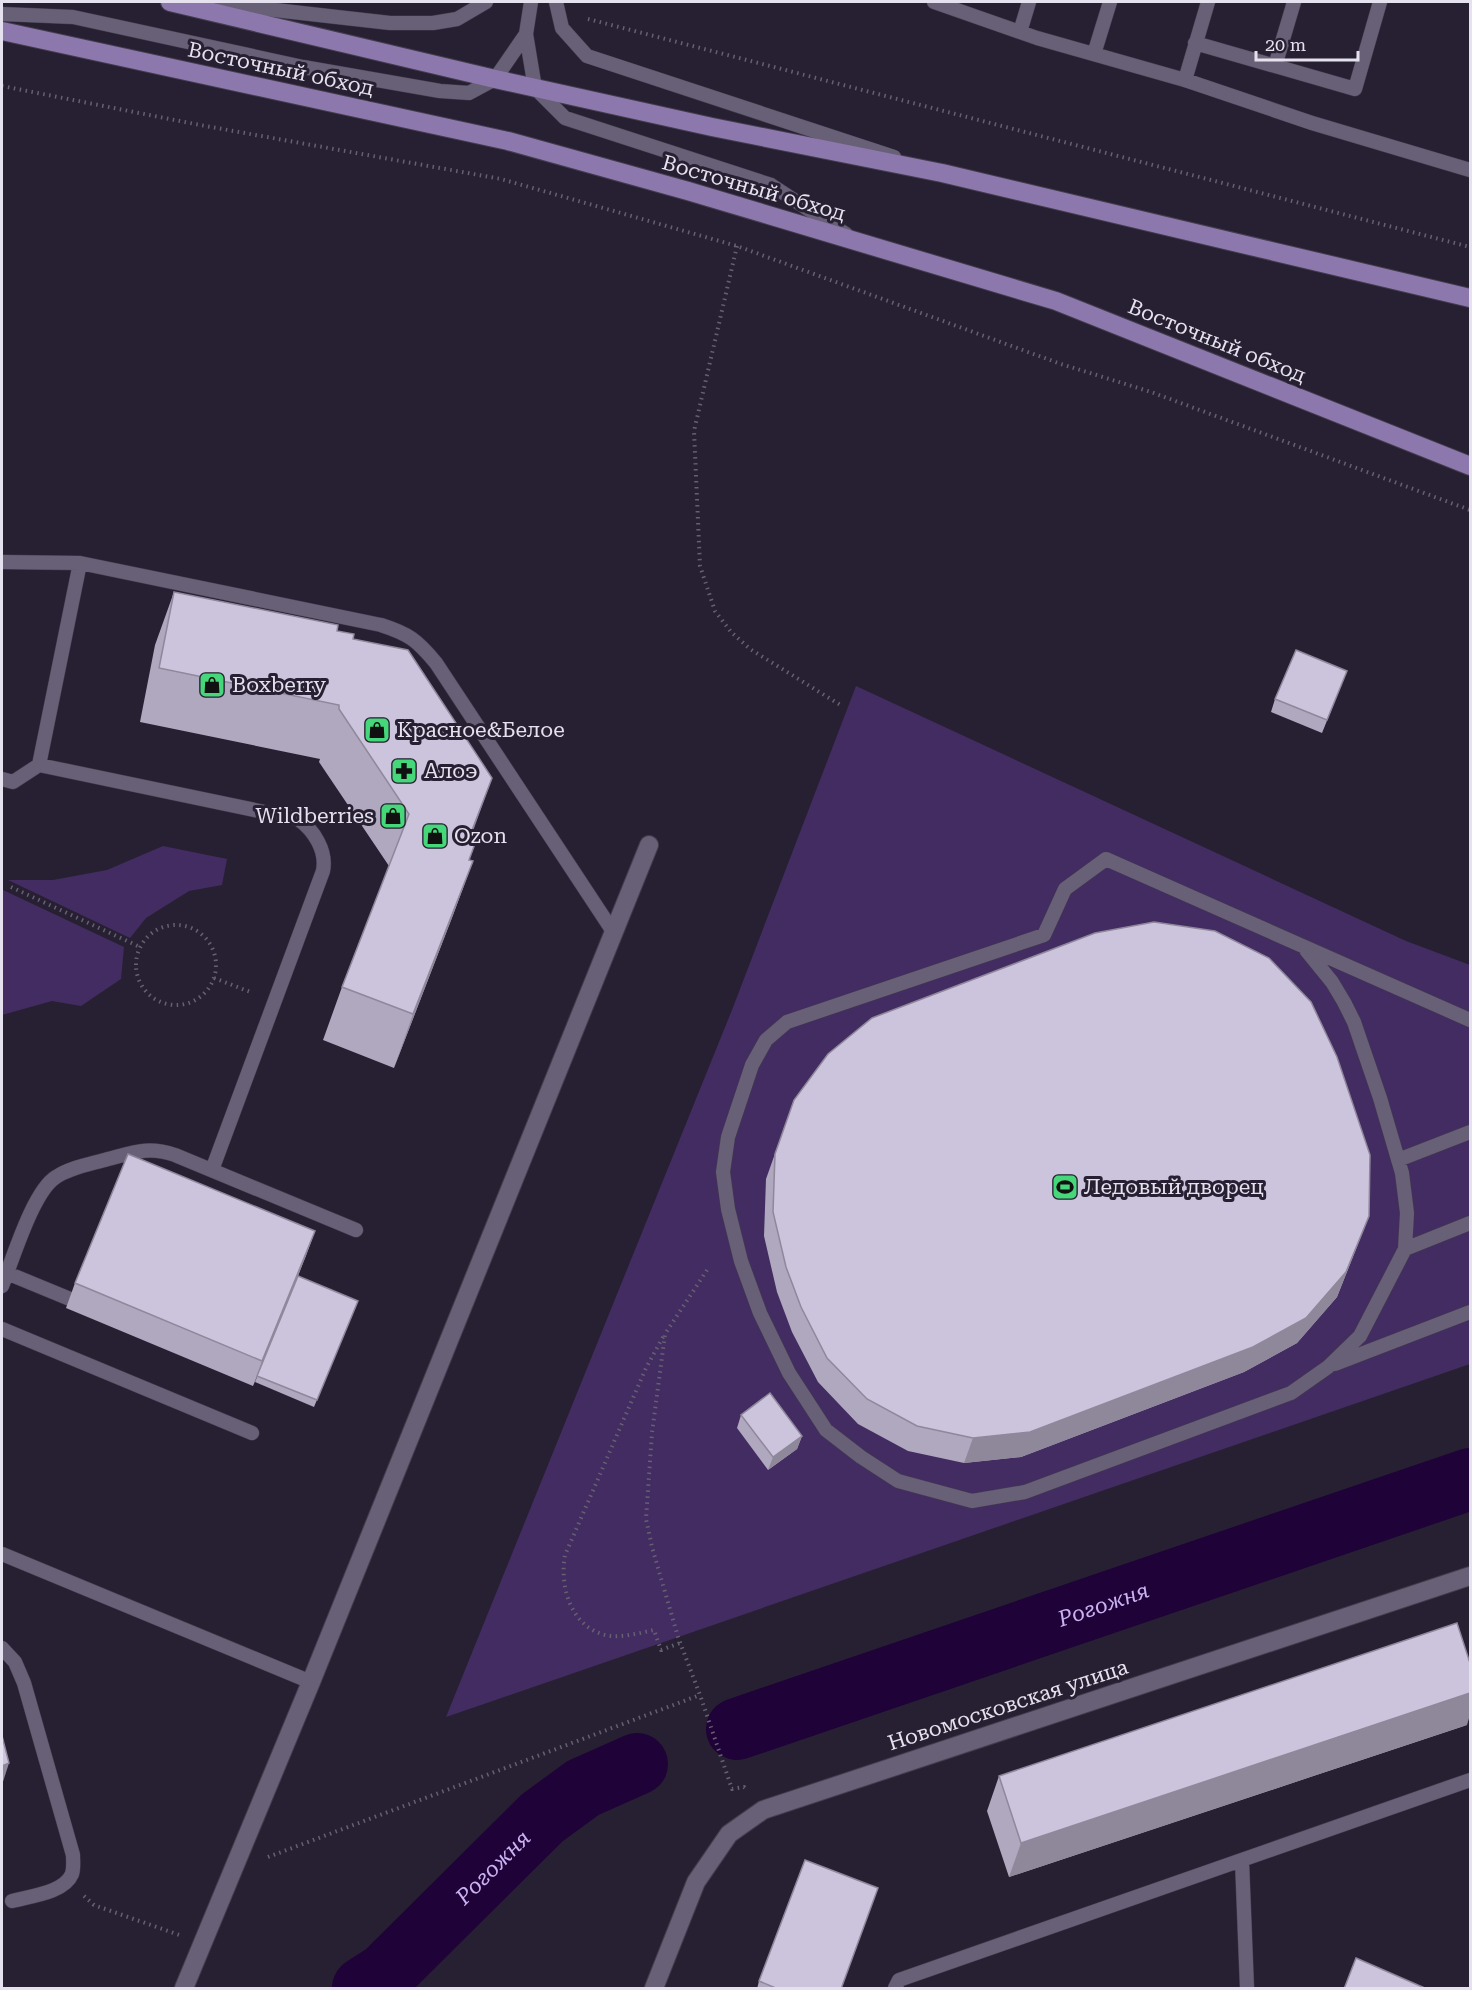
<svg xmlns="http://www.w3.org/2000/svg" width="1472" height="1990" viewBox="0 0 1472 1990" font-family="'Roboto Serif',serif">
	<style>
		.green { fill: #432c61 }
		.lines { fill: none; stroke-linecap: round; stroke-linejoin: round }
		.river { stroke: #1e0238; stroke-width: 62 }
		.lane-casing { stroke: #433d4d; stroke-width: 15 }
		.street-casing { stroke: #433d4d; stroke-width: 20 }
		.primary-casing { stroke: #433d4d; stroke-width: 20 }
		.path { stroke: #666071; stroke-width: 4; stroke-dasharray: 1.5 4.5; stroke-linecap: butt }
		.lane { stroke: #686077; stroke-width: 14 }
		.street { stroke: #686077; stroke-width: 18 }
		.primary { stroke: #8d78ae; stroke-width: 18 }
		.wall { fill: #afa8be }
		.shaded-wall { fill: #8f889b }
		.building { fill: #ccc3dd; stroke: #8f889b; stroke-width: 1.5 }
		.labels { text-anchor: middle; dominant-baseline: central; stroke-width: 6; stroke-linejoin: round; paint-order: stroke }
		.street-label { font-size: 21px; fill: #e6e1ee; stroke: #272033 }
		.poi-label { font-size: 21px; fill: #e6e1ee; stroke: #272033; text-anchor: start }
		.water-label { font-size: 22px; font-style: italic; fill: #c9b2f1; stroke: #272033 }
	</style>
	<rect width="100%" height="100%" fill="#272033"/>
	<path class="green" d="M856,686L1406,941L1470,965V1364L446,1717L732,1010Z
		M163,846L227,859L222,885L189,891L146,918L130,938L8,880H53L107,870Z
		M3,890L124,947L121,979L81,1006L52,1001L2,1015Z"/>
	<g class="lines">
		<g class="river">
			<path id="s1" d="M737,1729L1470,1479"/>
			<path id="s2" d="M363,1988L385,1974L542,1818L583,1788L637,1764"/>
		</g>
		<g class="lane-casing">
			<path id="lane" d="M204,2L390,23H433L457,19L486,2
				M531,2L526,34L535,88L565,118L771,185L846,234
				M556,2L562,28L587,56L894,157
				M934,2L1037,38L1185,80L1312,123L1470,170
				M2,14L73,17L303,67L440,91L469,93L495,79L526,34
				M1020,32L1029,2
				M1195,43L1355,89L1380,2
				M1094,54L1110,2
				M1275,66L1294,2
				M1185,80L1208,2
				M2,562L80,563L381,625C409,634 417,640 436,663L614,933
				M39,765L298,819C314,830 327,851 323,871L212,1170
				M2,779L13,782L39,765L80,563
				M1306,950L1332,982L1344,1002L1354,1022L1380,1098L1402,1173L1407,1213L1405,1249
				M1470,1020L1106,859L1065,889L1044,935L787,1022L766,1040L752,1065L728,1137L723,1172L728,1209L741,1261L760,1313L789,1373L826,1430L861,1457L898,1481L972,1501L1025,1492L1291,1393L1328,1367L1360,1336L1405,1249L1470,1223
				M1398,1160L1470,1132
				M7,1273L70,1299
				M2,1286C13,1259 33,1191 56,1177C71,1167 91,1164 108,1159C134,1152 149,1146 175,1155L356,1230
				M2,1329L252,1433
				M1335,1364L1470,1312
				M2,1554L311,1682
				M2,1648L15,1662L24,1683L73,1855C73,1861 74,1868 72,1874C64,1893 30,1896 12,1901
				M1242,1861L1247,1988
				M895,1988L899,1980L1470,1780"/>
		</g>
		<g class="street-casing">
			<path id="street" d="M184,1988L311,1682L649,845
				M654,1988L696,1882L729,1834L763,1810L1470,1576"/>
		</g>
		<g class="primary-casing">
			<path id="primary" d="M170,2L495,79L712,127L942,173L1470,298
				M2,31L508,141L688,191L1056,301L1470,466"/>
		</g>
		<path class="path" d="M588,19L1470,247
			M2,86L200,125L501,179L737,246L1061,364L1151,392L1470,510
			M737,246L694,431L700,566L715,611L731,632L750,649L842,706
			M11,887L140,947
			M136 965a40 40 0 1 1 80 0a40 40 0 1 1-80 0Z
			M214,978L253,993
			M707,1270L665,1334L652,1433L646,1519L652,1547L678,1637L700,1695L732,1789L744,1787L747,1790
			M663,1337L646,1368L565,1555C559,1588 572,1631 611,1636C625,1637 640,1633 654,1630L661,1650L680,1643
			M268,1857L700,1695
			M84,1896L94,1905L179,1935"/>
		<use href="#lane" class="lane"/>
		<use href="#street" class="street"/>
		<use href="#primary" class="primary"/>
	</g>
	<path class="wall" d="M174,592L337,631L353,639L470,838L476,841L469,860L473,861L453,915L394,1068L323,1040L342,987L389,866L319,762L320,759L140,722L155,645Z
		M1347,671L1322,733L1271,712L1275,699Z
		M794,1100L1369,1216L1337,1297L1297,1343L1244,1372L1021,1457L964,1463L908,1451L858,1424L818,1382L792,1332L777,1292L764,1236L766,1179Z
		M315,1231L298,1276L358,1301L314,1407L255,1382L283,1314L253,1386L66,1308L75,1283Z
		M741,1415L802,1436L797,1449L768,1470L737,1428Z
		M1467,1725L1009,1877L987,1811L999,1776Z
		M878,1888L841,1989H757L759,1981Z"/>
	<path class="shaded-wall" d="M492,778L473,831L450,891L469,838Z
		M473,861L453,915L394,1068L413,1014Z
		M1369,1216L1337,1297L1297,1343L1244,1372L1021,1457L964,1463L973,1438Z
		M315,1231L306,1256L253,1386L262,1361Z
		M802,1436L797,1449L768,1470L773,1457Z
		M1470,1693V1715L1467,1725L1009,1877L1021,1843Z
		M9,1763L2,1785V1766Z"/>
	<path class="building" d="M174,592L338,625L337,631L354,634L353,639L408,650L492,778L469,838L476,841L469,860L473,861L413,1014L342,987L409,814L339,709V705L159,668Z
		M1296,650L1347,671L1327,720L1275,699Z
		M1154,922L1215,931L1269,958L1311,1002L1337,1057L1370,1155L1369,1216L1346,1272L1306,1318L1253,1347L1030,1432L973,1438L917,1426L867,1399L827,1358L801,1307L786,1267L773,1212L775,1154L794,1100L828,1054L872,1018L1095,933Z
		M128,1154L315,1231L262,1361L75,1283Z
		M298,1276L358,1301L317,1400L257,1376Z
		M770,1393L802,1436L773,1457L741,1415Z
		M1457,1623L1470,1663V1693L1021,1843L999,1776Z
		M2,1736L9,1763L2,1766Z
		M805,1860L878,1888L841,1989H778L759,1981Z
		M1356,1958L1427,1989H1344Z"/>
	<defs>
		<g id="shop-square" transform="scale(1.35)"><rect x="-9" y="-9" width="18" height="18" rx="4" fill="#45d77a" stroke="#272033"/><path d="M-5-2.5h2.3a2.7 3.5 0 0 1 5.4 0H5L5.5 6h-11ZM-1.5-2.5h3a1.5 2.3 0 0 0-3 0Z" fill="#111"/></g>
		<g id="pharmacy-square" transform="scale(1.35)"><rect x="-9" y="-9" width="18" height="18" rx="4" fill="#45d77a" stroke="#272033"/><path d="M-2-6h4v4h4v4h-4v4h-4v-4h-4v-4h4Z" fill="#111"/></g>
		<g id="stadium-square" transform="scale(1.35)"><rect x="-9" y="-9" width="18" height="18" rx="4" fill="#45d77a" stroke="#272033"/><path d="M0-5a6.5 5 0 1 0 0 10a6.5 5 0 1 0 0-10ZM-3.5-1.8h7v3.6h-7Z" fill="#111"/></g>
	</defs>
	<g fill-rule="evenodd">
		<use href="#shop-square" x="212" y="685"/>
		<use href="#shop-square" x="377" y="730"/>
		<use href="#pharmacy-square" x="404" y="771"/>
		<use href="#shop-square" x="393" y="816"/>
		<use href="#shop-square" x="435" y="836"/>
		<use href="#stadium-square" x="1065" y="1187"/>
	</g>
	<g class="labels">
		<g class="street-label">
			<text transform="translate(281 69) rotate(12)">Восточный обход</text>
			<text transform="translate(754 188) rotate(16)">Восточный обход</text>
			<text transform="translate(1217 341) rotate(22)">Восточный обход</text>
			<text transform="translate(1008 1705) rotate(-18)">Новомосковская улица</text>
		</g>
		<g class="poi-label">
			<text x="232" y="685">Boxberry</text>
			<text x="397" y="730">Красное&amp;Белое</text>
			<text x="424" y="771">Алоэ</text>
			<text x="374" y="816" text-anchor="end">Wildberries</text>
			<text x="454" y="836">Ozon</text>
			<text x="1084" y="1187">Ледовый дворец</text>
		</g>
		<g class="water-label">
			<text stroke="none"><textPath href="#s1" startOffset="387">Рогожня</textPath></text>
			<text stroke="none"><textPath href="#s2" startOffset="178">Рогожня</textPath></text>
		</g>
	</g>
	<rect width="1472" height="1990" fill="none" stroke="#e6e1ee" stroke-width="6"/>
	<path d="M1256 51v9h102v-9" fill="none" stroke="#e6e1ee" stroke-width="3"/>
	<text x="1265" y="51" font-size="18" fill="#e6e1ee" stroke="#272033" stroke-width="4.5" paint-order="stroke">20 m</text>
</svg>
